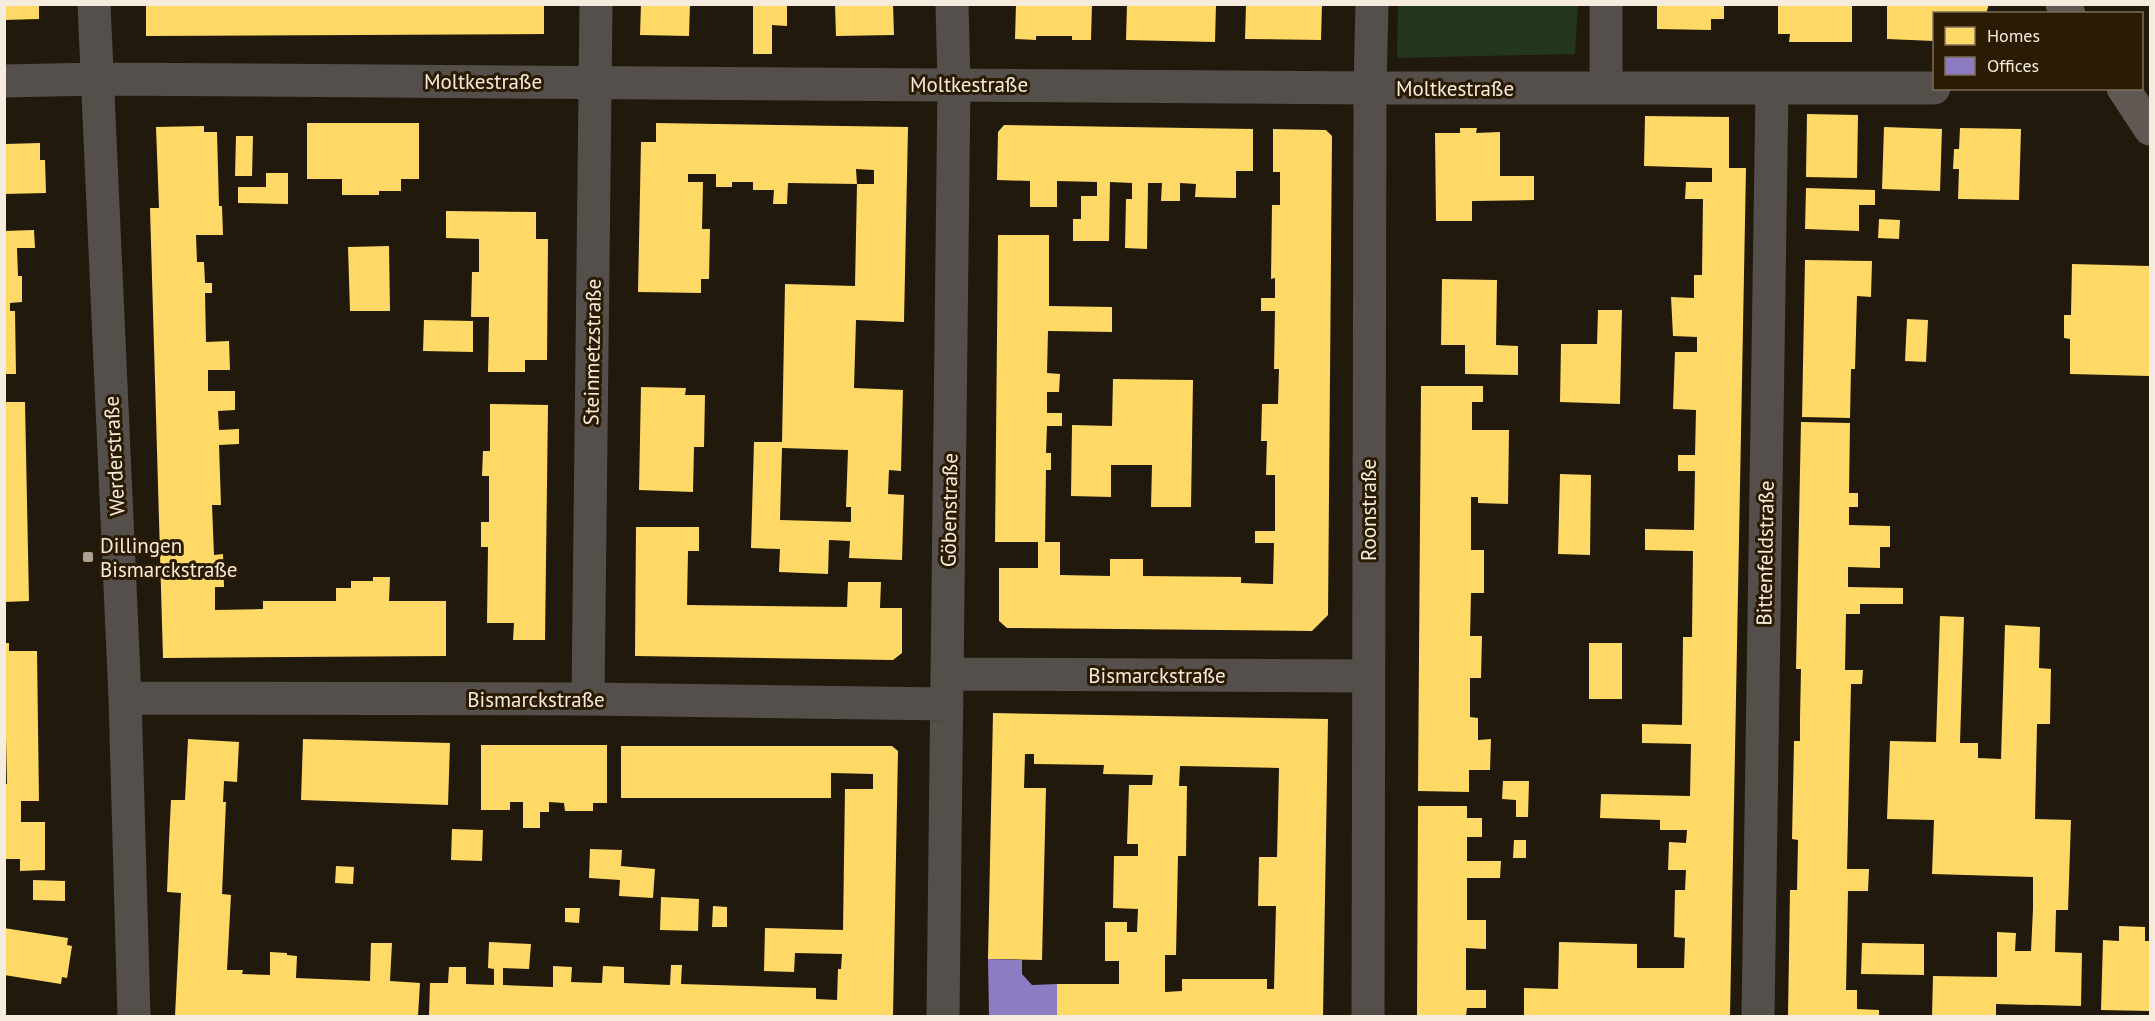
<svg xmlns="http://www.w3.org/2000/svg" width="2155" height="1021" viewBox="0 0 2155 1021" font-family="'PT Sans',sans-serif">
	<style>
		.green { fill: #24361d }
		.homes { fill: #ffd966; fill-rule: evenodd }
		.offices { fill: #8e7cc3 }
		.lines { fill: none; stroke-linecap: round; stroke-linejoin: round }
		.minor { stroke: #554f4c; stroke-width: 33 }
		.major { stroke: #605953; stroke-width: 33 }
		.poi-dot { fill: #aba294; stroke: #2a1b02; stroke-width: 2 }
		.labels { text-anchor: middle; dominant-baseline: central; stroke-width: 6; stroke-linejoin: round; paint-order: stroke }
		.street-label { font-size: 21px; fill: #f6ecdd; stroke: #2a1b02 }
		.poi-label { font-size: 21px; fill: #f6ecdd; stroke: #2a1b02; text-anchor: start }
	</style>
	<rect width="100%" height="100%" fill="#21190b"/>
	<path class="green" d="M1398,5H1578L1575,54L1397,58Z"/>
	<path class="homes" d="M4,4H39V19L4,20Z
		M146,4H544V34L146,36Z
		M641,4H690L689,36L640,35Z
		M753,4H787V26L772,25V54H753Z
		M835,4H893L894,35L836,36Z
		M1016,4H1092L1091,40H1072V36H1036V40L1015,39Z
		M1127,4H1216L1215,42L1126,40Z
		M1246,4H1322L1321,40L1245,39Z
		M1657,4H1724V19H1711V30L1657,29Z
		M1778,4H1852V42H1789L1790,34H1778Z
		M1887,4H1989L1986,14H1934V41L1887,39Z
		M1807,114L1858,115L1857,178L1806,177Z
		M1645,116L1729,117V168H1746L1730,1016H1524V988L1558,989L1559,942L1637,944V968H1684L1685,938L1674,937L1675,890H1685L1686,870H1668L1669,842L1686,843L1687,830H1660V820L1600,818L1601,794L1690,796L1691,744L1642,743V724L1682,725L1683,637H1692L1693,551L1645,550V529L1694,530L1695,471H1678V455H1695L1696,410L1673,409L1675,352H1697V337L1673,336L1671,297L1694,298V275H1702L1703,199H1685L1686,182H1712V168L1644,166Z
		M307,123H419V179H401V191H379V195H342V179H307Z
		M656,123L908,127L904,322L856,320L854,388L903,390L901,471L889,470L888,494L904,495L902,560L849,558L850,541L829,540L828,574L779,572L780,549L751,548L754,442H782L785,284L855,286L857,184L788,183L787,204H773L774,190H753V182H732V187H716V174H688V182H703L702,229H710L709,279H701V293L638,292L641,142H656ZM856,169L874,170V184H857ZM782,448L848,450L846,507H851V522L780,520Z
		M1004,125L1253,129V171H1236V198L1195,197L1196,184L1180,183V201H1161L1162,183H1148L1147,249L1125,248L1126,199H1132V183L1110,182L1109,241H1073V219H1081V196H1097V182L1057,181V207H1030V181L997,180L998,132Z
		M204,126V132H217L219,206H222L223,235H196L197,262H204L205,283H212V293H205L206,342L229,341L230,370H208V391H235V410L218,411L219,430L239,429V444L219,445L221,505H212L214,555L223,554L224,587H215V610L263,609V601H336V588H351V581H373V577H390L389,601H446V656L163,658L150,208H159L156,127Z
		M1884,127L1942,129L1940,191L1882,189Z
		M1460,128H1477L1476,133L1500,132V176H1534V200L1472,201V221H1436L1435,133H1460Z
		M1960,128L2021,129L2019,200L1958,199L1959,169H1953L1954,149H1959Z
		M1273,129L1326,130L1332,136L1328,615L1312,631L1007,628L999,621V568H1038V542H995L998,235H1049V306L1112,307V332L1048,331L1047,373L1060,374L1059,392H1047V413H1062V426H1047L1046,453H1051V470H1046L1045,542H1060V575L1110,576V559H1143V576L1241,577V583L1273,584L1274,543H1255V531H1275V475H1266L1267,441H1261L1262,404H1278L1279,369H1274L1275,311H1261V298H1275V278L1271,279L1272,205H1280V172H1273Z
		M236,136H253L252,176H235Z
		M40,143V160H45L46,193L4,194V144Z
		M266,173H288V204L238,203V187H266Z
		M1806,188L1875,190V205H1859V231L1805,229Z
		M446,211L536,212V239H548L547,360H525V372H488L489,317H471L472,272H479V239L446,238Z
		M1879,219L1900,220L1899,239L1878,238Z
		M34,230L35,248H17L18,276H22V302L10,303V311H15L16,374H4V231Z
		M389,246L390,311H350L348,247Z
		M1805,260L1872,261L1871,297L1857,296L1855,369H1851L1850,418L1802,417Z
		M2072,264L2150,266L2149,376L2070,374V339L2064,338V315H2071Z
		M1442,279L1497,280L1496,345L1518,346V375L1465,374V345H1441Z
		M1598,310H1622L1620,404L1560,402L1561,344H1597Z
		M1907,319L1928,320L1926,362L1905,361Z
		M424,320L473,321V352L423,351Z
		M1113,379L1193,380L1191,507H1151L1152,465H1111V497L1071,496L1072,425L1112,426Z
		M1421,386H1483V402H1472V430H1509L1508,504L1478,503V497H1471V550H1484V593H1471L1470,636H1482L1481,678H1470V717L1478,718V740L1491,739L1490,770H1469V792L1418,791Z
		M641,387L686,388L685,395H705L704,447H694L693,492L639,490Z
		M4,402H25L29,601L4,602Z
		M490,404L548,405L545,640H513L514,623H487L488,547H481V522H489V476H482L483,451H490Z
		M1801,422L1850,423L1849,493H1858V507H1849V525L1890,526V547H1880V568L1848,567V587L1903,588V604H1860V614H1846L1845,670H1863L1862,684H1851L1847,869H1869L1868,891H1848L1846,990H1857V1009L1879,1010V1016H1788L1790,890H1797L1798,840L1792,839L1794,741H1800V718L1801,669H1796Z
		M1560,474L1591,475L1590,555L1558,554Z
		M636,527H699V551H688L687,605L847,607L848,582H881L880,608H902V653L893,660L635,656Z
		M1940,616L1964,617L1960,743H1978V758L2001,759L2005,625L2040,627L2039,668L2051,669L2050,724H2037L2035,819L2071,820L2068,910H2056L2055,952L2082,953L2081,1006L1996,1004V1016H1932L1933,976L1997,977V932L2016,933L2015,951H2031L2033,909V877L1932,874L1934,820L1887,819L1890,741L1936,742Z
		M4,643H9V651H37L39,801H21V822H45V870L20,871V859H4V784H7Z
		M1589,643H1622V699H1589Z
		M993,713L1328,719L1323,1016H1057V984H1119V961H1105V922H1127V932H1137L1138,909L1113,908L1114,856H1138V844H1127L1129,785H1152L1153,775L1103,774L1104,765L1034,764V754H1025L1024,788H1046L1042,960L988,959ZM1180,766L1279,768L1277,857H1259L1258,906H1276L1274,989H1267V979H1182V991L1165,992V955H1176L1178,856H1186L1187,786H1179Z
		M188,739L239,742L237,782L224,781L223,802H226L222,894L231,895L227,970H243L242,974L270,975V952L287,953V955L297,956L296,978L370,981L371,943H392L390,981L420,983L418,1016H175L181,893L167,892L169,841L171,800H185Z
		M303,739L450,743L448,805L301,800Z
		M481,745H607V803H593V811H565L564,803L549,802V812H540V828H523V802H510V810H481Z
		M621,746H892L898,751L893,1016H429L430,983H448L449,967H466V984L494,985V969L488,968L489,942L531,944L529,969L503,968V985L553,987V966L572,967L571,982L602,983L603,966L624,967V983L670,985L671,965H682L681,984L816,988V999L837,1000L838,969H841L842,954L795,953L794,972L764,971L765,928L843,930L845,789H873V774L831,773V798H621Z
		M1503,781H1529L1528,817H1516V800L1502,799Z
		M1418,806H1467V818H1482V837H1467V861H1501L1500,878H1467V920H1486V949L1466,948V990H1486V1008H1467L1466,1016H1417Z
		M452,829L483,830L482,861L451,860Z
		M1514,840H1526V858H1513Z
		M590,849L622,850L621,866L655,869L653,898L619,896L620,880L589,878Z
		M336,866L354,867L353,884L335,883Z
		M33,880L65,881V901L33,900Z
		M661,897L699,899L698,931L660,930Z
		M713,906L727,907V927H712Z
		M565,908H580L579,923L565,922Z
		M2119,926L2145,927V941H2150V1011L2101,1010L2103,940L2119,941Z
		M4,928L68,938L67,945L72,946L67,978L62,977L61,984L4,975Z
		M1862,943L1924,944V975L1861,974Z"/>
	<path class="offices" d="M988,959L1022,960V974L1032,985L1057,984V1016H989Z"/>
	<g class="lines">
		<path class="minor" d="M94,4L125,698L134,1016
			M1606,4V88
			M4,81L98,79L1370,88H1934
			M947,674L1368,676
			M125,698L588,699L947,704
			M588,699L596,4
			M943,1016L954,84L952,4
			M1368,1016L1370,88L1372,4
			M1758,1016L1772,90"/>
		<path class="major" d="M2062,4L2069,14
			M2123,88L2150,129"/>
	</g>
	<rect class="poi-dot" x="82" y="551" width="12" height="12" rx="3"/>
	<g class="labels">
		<g class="street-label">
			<text x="483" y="81">Moltkestraße</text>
			<text x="969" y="84">Moltkestraße</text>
			<text x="1455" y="88">Moltkestraße</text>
			<text transform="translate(592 352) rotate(-89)">Steinmetzstraße</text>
			<text transform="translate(114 456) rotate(-93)">Werderstraße</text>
			<text transform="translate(949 510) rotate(-89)">Göbenstraße</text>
			<text transform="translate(1368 510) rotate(-90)">Roonstraße</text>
			<text transform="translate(1765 553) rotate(-89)">Bittenfeldstraße</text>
			<text x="1157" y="675">Bismarckstraße</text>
			<text x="536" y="699">Bismarckstraße</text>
		</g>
		<g class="poi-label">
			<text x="100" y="545">Dillingen<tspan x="100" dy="24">Bismarckstraße</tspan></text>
		</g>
	</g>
	<rect width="2155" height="1021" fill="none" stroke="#f6ecdd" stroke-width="12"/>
	<rect x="1933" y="12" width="210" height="78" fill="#2a1b02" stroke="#7c6f5a" stroke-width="1.5"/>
	<rect x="1945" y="27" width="30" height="18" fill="#ffd966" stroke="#7c6f5a" stroke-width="1.5"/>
	<text x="1987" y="42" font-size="18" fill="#f6ecdd">Homes</text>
	<rect x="1945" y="57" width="30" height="18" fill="#8e7cc3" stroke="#7c6f5a" stroke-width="1.5"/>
	<text x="1987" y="72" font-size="18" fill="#f6ecdd">Offices</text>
</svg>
